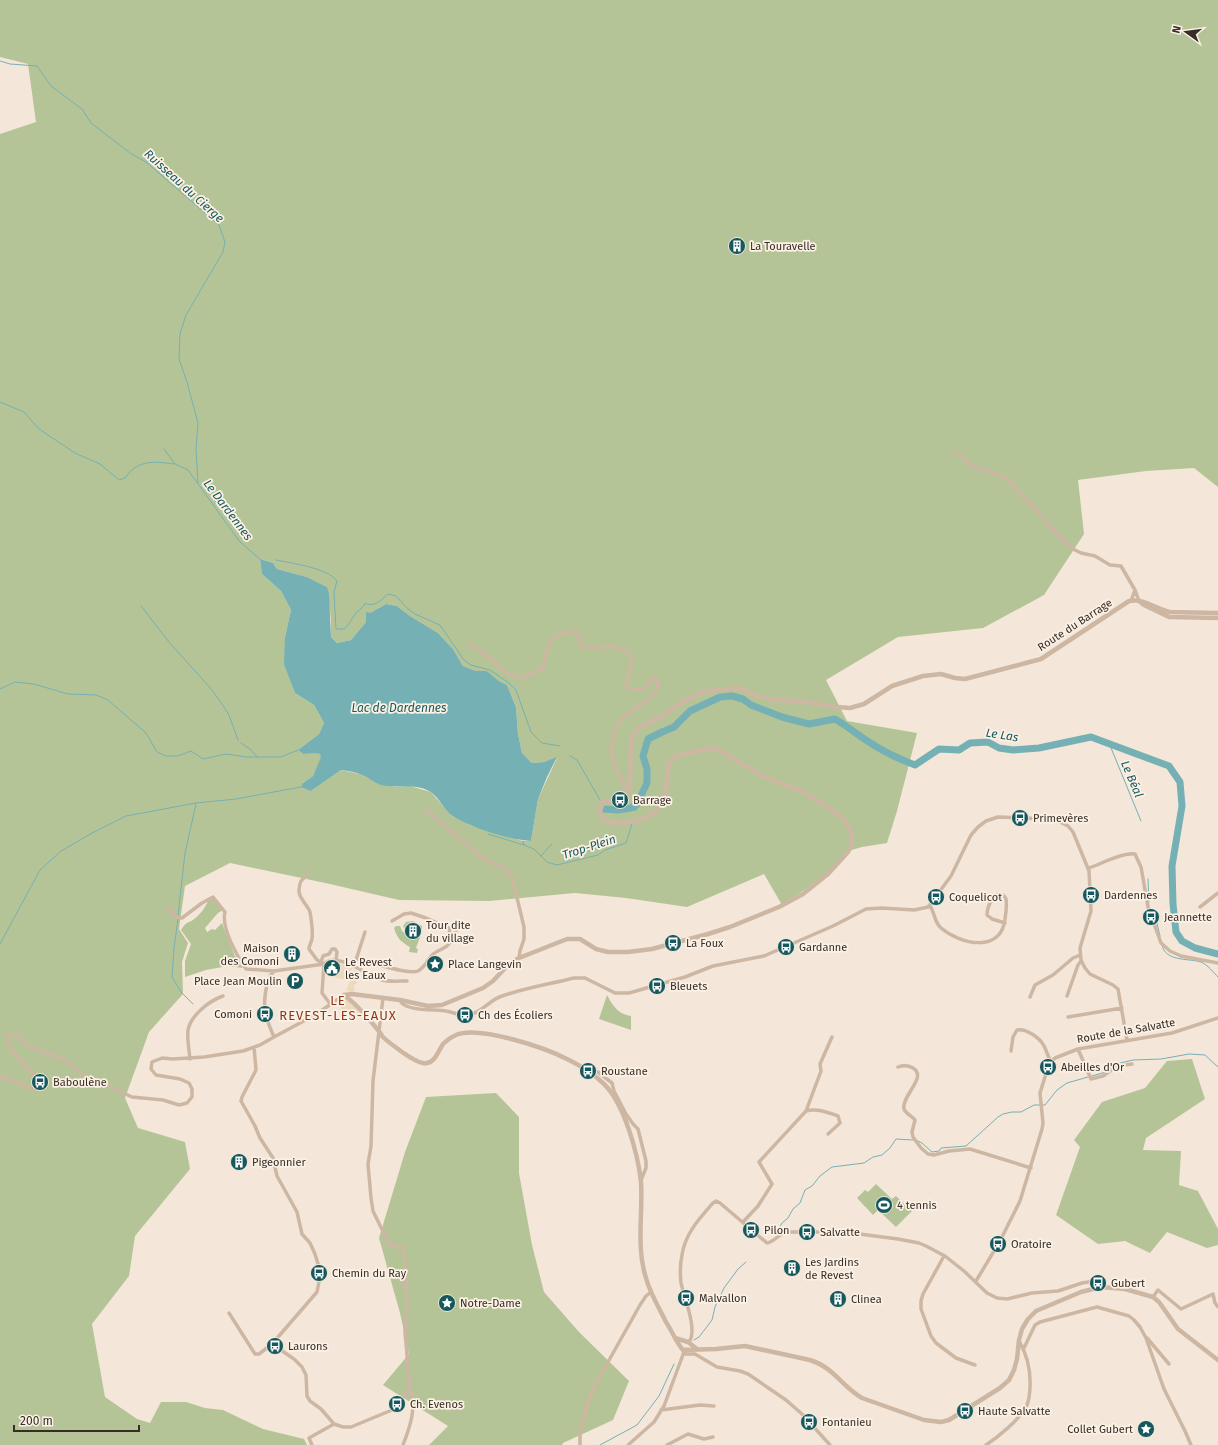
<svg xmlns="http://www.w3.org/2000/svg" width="1218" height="1445" viewBox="0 0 1218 1445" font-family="'Fira Sans',sans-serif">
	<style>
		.green { fill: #b5c497; fill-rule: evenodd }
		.plaza { fill: #eed9be }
		.water { fill: #75b0b4 }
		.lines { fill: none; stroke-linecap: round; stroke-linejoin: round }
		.stream { stroke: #75b0b4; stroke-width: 1 }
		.river { stroke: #75b0b4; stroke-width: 7 }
		.minor { stroke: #cdb7a3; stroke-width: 3.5 }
		.tertiary { stroke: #cdb7a3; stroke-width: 4.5 }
		.labels { text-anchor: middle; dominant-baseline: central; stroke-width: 3.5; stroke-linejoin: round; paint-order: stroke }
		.poi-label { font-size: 11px; fill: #372c26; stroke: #fbf1e5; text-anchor: start }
		.street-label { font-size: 11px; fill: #372c26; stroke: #fbf1e5 }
		.water-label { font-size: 12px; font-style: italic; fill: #17585d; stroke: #fbf1e5 }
		.quarter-label { font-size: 13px; letter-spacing: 1px; fill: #8f3517; stroke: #fbf1e5 }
	</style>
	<rect width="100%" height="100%" fill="#f4e7d9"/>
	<path class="green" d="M0,0H1218V487L1194,468L1146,471L1078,480L1084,534L1044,595L983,628L898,637L826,680L847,721L917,733L897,811L887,843L862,847L848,851L825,876L782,905L764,874L687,907L626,898L575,893L489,901L399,900L330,884L230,863L185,886L179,929L188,943L182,962L183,994L149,1032L125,1098L138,1128L185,1142L190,1169L135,1236L129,1276L92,1324L105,1397L137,1419L150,1423L161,1402H186L205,1408L223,1410L263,1429L304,1439L307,1445H0V134L36,122L28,64L0,57ZM260,559L273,563L277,569L307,577L327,587L331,620V637L337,643L351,640L366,622L370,613L386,604L397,606L410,616L438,633L453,649L463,666L476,671H487L499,681L507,685L516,707L518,734L522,753L532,763L544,762L557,758L538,799L531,841H523L470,825L448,812L431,792L410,786L395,787L380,784L360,774L341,770L311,791L303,783L313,776L322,757L320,754L315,752L303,754L298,750L319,734L324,723L314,705L295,693L292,683L285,637L291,610L281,591L262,574Z
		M213,899L223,910L218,913L205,928L207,932L212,929L215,930L222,923L235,956L243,968L228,966L206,970L185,977V961L191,944L181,930C187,921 186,924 193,920C199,916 205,908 208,901Z
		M413,921L422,926C423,933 418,941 416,948L418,949L417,953L409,952L410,947C401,942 397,938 394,928L396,926H400L402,931L406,934L407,931L403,926L406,922Z
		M607,995C613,1006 618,1014 631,1016V1030L599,1019Z
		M1192,1059L1205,1099L1146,1138L1143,1150L1181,1151L1179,1185L1198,1191L1218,1229V1245L1207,1248L1167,1232L1150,1253L1125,1241L1098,1244L1056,1215L1080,1147L1074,1140L1102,1102L1145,1088L1167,1061Z
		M496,1093L519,1117V1173L532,1245L544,1292L579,1332L629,1381L613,1420L563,1443L562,1445H429L448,1426L383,1385L409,1354L400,1313L379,1238L405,1152L426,1097Z
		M876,1184L892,1199L896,1196L912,1211L896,1227L878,1210L873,1215L857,1198L865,1190L868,1192Z"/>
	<path class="plaza" d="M338,963L353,967L348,980L335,978Z
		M354,970L361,972L356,985L355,984L353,987L355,988L353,992L346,991Z
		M345,997L359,1011V1014L340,1012L342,999Z"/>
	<path class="water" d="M260,559L273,563L277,569L307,577L327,587L329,594L331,637L337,643L351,640L366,622V612L370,613L386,604L397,606L410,616L438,633L453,649L463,666L476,671H487L499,681L507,685L516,707L518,734L522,753L532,763L544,762L557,757L547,777L538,799L531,841C510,840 463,826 448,812C442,806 437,795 429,791C414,783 398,789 381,785C375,783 369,778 362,775C356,772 348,771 341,770L311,791L301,787L303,783L313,776L321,757L320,754L315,753L303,754L298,750L319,734L324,723L314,705L295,693L284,664L285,637L291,610L281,591L262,574Z
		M639,795H641C644,802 640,807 635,811L633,810L631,808C631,802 633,798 639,795Z"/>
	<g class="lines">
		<path class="stream" d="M0,61L10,64L37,66L51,86L82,109L91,123L130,153L146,162L219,225L225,242L223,252L186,315L180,334L179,359L187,382L198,423L196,449L198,483
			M0,402L24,412L39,429L75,453L100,464L119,480L125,478C137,460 153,461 174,464
			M164,449L175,464L188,470L240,542L261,560
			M276,560C291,563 328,568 337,581L334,592L336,629H344C350,624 352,618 356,613C360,609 362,609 365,603C374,608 381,600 388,594L396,596L407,608L415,614L440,625L464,660L471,665L490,670L509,683L516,690L531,732L542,743L560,746
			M141,606L169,642L212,690L222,704L229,715L238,740
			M0,689L15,682L34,684L68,694L96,695L108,700L146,733L157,752L166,756H178L191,751L203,759L226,754L246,757H281L298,750
			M241,743L250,749L257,757
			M1109,743L1141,821
			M570,756L577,760L600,800
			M488,834L524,845
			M523,841L524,845L534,849L547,862L557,865L598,855L605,850L626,843L632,824
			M541,856L552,844
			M1148,879L1149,902
			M1155,915L1160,936
			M178,916L185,853L196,804
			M178,919L174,948L172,977L181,992L193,1004
			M0,944L40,870L61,851L94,832L126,816L196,803L236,799L301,787
			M1162,945C1165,962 1188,958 1201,962C1208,965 1213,972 1218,977
			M1108,1070L1116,1064L1133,1060L1161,1059L1189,1054L1205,1055L1218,1067
			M1092,1076L1106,1072
			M918,1141L922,1143L932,1152L939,1151L941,1148L966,1146L998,1117L1003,1114L1012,1112H1021L1034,1105H1045L1057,1090L1067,1083L1088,1077
			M777,1232L782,1223L788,1218L793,1209L800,1203L805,1190L812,1186L820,1176L832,1167L864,1163L873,1157L882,1155L890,1148L896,1139L913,1140
			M694,1340L699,1337L712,1320L715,1307L724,1288L738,1269L746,1262
			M600,1445L637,1425L659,1396L674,1364"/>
		<path class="river" d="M604,809L618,810L631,808L637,804L647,783V769L643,756L648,739L662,732L674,727L690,711L720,697L732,696L743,699L751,705L782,717L809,724L835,719C847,726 858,735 869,742C884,752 899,759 915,765L939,749L959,750L970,743L988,742L999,748L1013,750L1039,748L1091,737L1169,766L1180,782L1182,806L1172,866L1173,904L1176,932L1182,941L1195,948L1218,954"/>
		<path class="minor" d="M955,453L960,455L972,466L1001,476L1009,481L1051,527L1073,549L1081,553L1095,556L1110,565L1121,566L1135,590
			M1131,601L1135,590L1139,601
			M469,643L492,659L501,670L517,677H522L534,673L543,667C549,644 548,631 576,632L579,635L580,643L583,648C592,649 600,646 609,646C616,645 623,650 630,653L632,660L627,682L626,685L628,688L642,690L648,685L653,677L657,679C662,697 639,704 628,713C618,721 613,734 612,746C611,755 614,767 619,775C621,779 624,782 625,786C623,793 614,795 613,802
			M425,809L484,859L506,869L509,873L513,881L524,927V939L520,951L519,958
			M1089,868C1101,864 1123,852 1135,854L1141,867L1148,907L1161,943L1170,951L1181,956L1218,963
			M309,872C305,880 300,876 299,890C298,898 308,905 310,912C311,918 313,932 312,938C312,942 309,945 309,949L317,960L323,963
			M930,906C935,913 934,922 941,928C960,944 1001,954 1005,919C1006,913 1007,905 1006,899C1005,897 1004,895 1002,895C993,890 987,909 987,915L992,919L1005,923
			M1200,907L1218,893
			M168,908L176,917L182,918L202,903L213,897L225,912C221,928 237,956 246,969L274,971L324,964C338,951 368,976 382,980C390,982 399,981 407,981
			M392,921L404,914L411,913L426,918L449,928L451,940
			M357,958C368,962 409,975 418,971C425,967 427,961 432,955C436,951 444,949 448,945C452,939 455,932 459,926
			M321,962L323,956L329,954L332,949H335L337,952L336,961
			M324,964L322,993L331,1005
			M354,966L365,932
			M274,971C265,980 263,1004 266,1016C268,1023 271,1030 274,1037
			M1067,996L1078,965L1081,961
			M1030,997L1035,985L1053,975L1073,958L1080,955
			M383,998L373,1081L371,1146L368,1164L371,1198L373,1211L390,1246L404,1247L407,1309L405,1332L410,1389C417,1407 410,1427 403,1445
			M400,1000C404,1012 436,1009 446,1011C453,1012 460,1016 467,1015C481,1014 489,1000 502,996C525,988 550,984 574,978H585L615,993H629L685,977L713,966L764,956L833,926L866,909L882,908L914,910L928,907L951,876L971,835L978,827L986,821L998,817L1050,819L1058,821L1068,826L1073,832L1089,871L1091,911L1080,948L1081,960L1085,968L1090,974L1113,985L1118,989L1127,1040
			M1068,1017L1122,1008
			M1078,1049L1091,1079L1103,1076L1117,1066L1132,1064
			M1011,1051L1013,1037L1017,1030C1026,1028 1040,1038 1044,1046C1047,1051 1047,1056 1051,1061
			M190,1059C189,1049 187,1040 188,1030C191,1015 209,1001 223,996
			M898,1067C903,1065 908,1065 913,1068C928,1077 901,1096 904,1109C906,1114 912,1116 915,1120L912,1132L913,1137L921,1148L928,1154L934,1155L949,1151L970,1149L1031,1168
			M598,1072L612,1083L614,1091L613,1092
			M0,1076L33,1089L39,1088L41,1086C38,1073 15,1059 9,1045C8,1042 8,1038 7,1035L18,1034L26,1045L65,1060L80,1073L132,1097L163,1100L179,1105L187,1103L192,1097V1089L189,1083L180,1079L156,1075L151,1069L152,1062L162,1058L173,1059L204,1057L243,1051L260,1045L274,1037L315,1015L344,995
			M614,1091L626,1114L633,1124L638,1129L646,1161V1168L641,1180
			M806,1111C817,1108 827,1112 838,1116L840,1123L828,1134
			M743,1222L758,1206L772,1184L759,1162L806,1111L821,1071L820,1064L832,1037
			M944,1256L923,1294L921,1301V1309L931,1336L936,1343L956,1358L975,1365
			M976,1281L1000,1241L1020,1201L1042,1129L1043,1123L1040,1093L1049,1064L1055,1058L1078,1049L1172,1033L1218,1018
			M1153,1297L1158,1290L1181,1309L1213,1294L1215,1303L1218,1307
			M229,1313L255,1354H259L272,1344L317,1292L319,1282V1267L315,1254L310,1243L302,1234L297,1212L277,1176L273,1158L260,1138L255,1126L241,1101L242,1097L256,1070L254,1047
			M1147,1338L1169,1364
			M689,1342C698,1330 684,1297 681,1283C680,1274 680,1264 682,1255C685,1234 699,1219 713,1203L716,1201L720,1203L767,1243C775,1242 778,1234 786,1232H844L898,1239L919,1243L926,1246L945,1256L964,1271L987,1293L997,1298L1007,1299L1032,1293L1058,1291L1082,1283L1095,1281L1098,1283L1101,1287
			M272,1344L294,1359L302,1367L306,1375L307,1396L310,1401L321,1409L334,1424L343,1427H351L392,1410L410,1389
			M1024,1348L1035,1325L1040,1322L1097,1307L1129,1316L1134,1320L1140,1327L1146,1338L1164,1389L1185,1431L1191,1445
			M683,1354H695L717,1367L740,1371L748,1374L786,1400L802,1414L830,1445
			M661,1410L700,1405L714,1406
			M312,1445L309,1438L334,1424
			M580,1445V1433L588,1402L594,1387L640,1305L646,1296L651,1292
			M628,1445L654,1422L664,1406L684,1352
			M667,1445L688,1434L704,1439L713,1437
			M986,1445C998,1437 1019,1420 1026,1407C1028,1404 1028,1401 1029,1398C1032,1378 1029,1358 1019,1341"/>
		<path class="tertiary" d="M1139,601L1144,605L1169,617L1218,618
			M344,995L352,994L400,1000L428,1006L442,1005L483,988L493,981L508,965L519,958L567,939H580L596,949L608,952H628L652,949L708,934L730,927L779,907L803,894L828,874L848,852L851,846L852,836L847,824L842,817L825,805L799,790L766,778L717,749L711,748L676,756C655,769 685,814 629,822C620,823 611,825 603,819L600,811L603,802L617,801L625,796L628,792L630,783L631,740L637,729L664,715L684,701L702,692L736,688L742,689L754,695L770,699L807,702L837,707L850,708L864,704L892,686L923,676L941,674L955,678L965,679L1041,659L1129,601C1145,598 1155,609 1170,612L1218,613
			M344,995C357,1004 368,1018 378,1030C380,1032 381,1035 383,1037C389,1043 396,1047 402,1052C408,1056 416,1062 423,1063C435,1065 438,1051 443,1044C447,1040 451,1037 456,1035C479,1025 546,1048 569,1060C581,1066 594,1074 604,1084C624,1103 638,1154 641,1182C643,1213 636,1247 646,1278C650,1293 659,1308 666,1322C672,1331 676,1342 683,1350L716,1349L745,1346L810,1360C835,1368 841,1386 862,1398L924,1420L941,1422L949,1420L1000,1388L1009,1380L1014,1370L1017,1359L1019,1340L1022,1329L1028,1319L1036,1311L1081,1292L1101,1287L1125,1289L1153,1297L1159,1302L1178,1329L1218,1360
			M675,1338L688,1342L697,1349"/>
	</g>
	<defs>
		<g id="building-disc" transform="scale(0.9)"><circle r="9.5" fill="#17585d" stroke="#fbf1e5"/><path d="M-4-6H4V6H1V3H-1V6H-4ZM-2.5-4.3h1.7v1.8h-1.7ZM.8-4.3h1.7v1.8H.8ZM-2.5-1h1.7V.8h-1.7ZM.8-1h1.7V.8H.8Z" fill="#fff"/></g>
		<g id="bus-disc" transform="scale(0.9)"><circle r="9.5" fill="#17585d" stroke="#fbf1e5"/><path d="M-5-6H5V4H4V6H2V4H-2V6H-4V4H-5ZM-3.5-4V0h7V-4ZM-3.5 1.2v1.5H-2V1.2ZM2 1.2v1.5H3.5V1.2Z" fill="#fff"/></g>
		<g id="sight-disc" transform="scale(0.9)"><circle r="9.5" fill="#17585d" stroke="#fbf1e5"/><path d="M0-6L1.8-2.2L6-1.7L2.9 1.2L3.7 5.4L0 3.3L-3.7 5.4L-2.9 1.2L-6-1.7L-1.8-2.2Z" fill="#fff"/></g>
		<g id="civic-disc" transform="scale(0.9)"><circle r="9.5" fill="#17585d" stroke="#fbf1e5"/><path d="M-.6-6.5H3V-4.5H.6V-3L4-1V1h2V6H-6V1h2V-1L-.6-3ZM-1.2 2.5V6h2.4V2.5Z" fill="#fff"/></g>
		<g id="parking-disc" transform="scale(0.9)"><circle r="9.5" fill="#17585d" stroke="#fbf1e5"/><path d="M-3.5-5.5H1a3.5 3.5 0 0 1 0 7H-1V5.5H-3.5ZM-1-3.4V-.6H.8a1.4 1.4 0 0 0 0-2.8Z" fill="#fff"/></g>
		<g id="stadium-disc" transform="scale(0.9)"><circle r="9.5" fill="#17585d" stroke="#fbf1e5"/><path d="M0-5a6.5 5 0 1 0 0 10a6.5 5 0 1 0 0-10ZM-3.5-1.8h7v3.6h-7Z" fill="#fff"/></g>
	</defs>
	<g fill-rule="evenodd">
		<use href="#building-disc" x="737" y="246"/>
		<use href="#bus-disc" x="620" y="800"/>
		<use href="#bus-disc" x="1020" y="818"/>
		<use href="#bus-disc" x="1091" y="895"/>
		<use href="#bus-disc" x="936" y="897"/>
		<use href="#bus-disc" x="1151" y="917"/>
		<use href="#building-disc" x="413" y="931"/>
		<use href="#bus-disc" x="673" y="943"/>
		<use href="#bus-disc" x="786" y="947"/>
		<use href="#building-disc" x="292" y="954"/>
		<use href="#sight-disc" x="435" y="964"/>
		<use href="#civic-disc" x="332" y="968"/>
		<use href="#parking-disc" x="295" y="981"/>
		<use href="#bus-disc" x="657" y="986"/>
		<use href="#bus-disc" x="265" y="1014"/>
		<use href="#bus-disc" x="465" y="1015"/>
		<use href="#bus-disc" x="1048" y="1067"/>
		<use href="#bus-disc" x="588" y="1071"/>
		<use href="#bus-disc" x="40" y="1082"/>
		<use href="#building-disc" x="239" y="1162"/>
		<use href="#stadium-disc" x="884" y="1205"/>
		<use href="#bus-disc" x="751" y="1230"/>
		<use href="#bus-disc" x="807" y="1232"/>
		<use href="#bus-disc" x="998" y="1244"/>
		<use href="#building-disc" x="792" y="1268"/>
		<use href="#bus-disc" x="319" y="1273"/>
		<use href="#bus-disc" x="1098" y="1283"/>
		<use href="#bus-disc" x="686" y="1298"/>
		<use href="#building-disc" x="838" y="1299"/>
		<use href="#sight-disc" x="447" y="1303"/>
		<use href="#bus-disc" x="275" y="1346"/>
		<use href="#bus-disc" x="397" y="1404"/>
		<use href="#bus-disc" x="965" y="1411"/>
		<use href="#bus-disc" x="809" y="1422"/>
		<use href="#sight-disc" x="1146" y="1429"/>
	</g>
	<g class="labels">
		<g class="poi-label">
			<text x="750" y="246">La Touravelle</text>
			<text x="633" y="800">Barrage</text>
			<text x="1033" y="818">Primevères</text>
			<text x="1104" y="895">Dardennes</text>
			<text x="949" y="897">Coquelicot</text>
			<text x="1164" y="917">Jeannette</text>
			<text x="426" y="925">Tour dite<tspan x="426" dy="13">du village</tspan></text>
			<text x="686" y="943">La Foux</text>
			<text x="799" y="947">Gardanne</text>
			<text x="279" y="948" text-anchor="end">Maison<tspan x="279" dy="13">des Comoni</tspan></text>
			<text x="345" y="962">Le Revest<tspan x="345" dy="13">les Eaux</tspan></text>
			<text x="448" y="964">Place Langevin</text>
			<text x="282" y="981" text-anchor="end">Place Jean Moulin</text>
			<text x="670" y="986">Bleuets</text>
			<text x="252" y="1014" text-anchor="end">Comoni</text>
			<text x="478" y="1015">Ch des Écoliers</text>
			<text x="1061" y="1067">Abeilles d'Or</text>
			<text x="601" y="1071">Roustane</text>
			<text x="53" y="1082">Baboulène</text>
			<text x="252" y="1162">Pigeonnier</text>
			<text x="897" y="1205">4 tennis</text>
			<text x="764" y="1230">Pilon</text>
			<text x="820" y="1232">Salvatte</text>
			<text x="1011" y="1244">Oratoire</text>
			<text x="805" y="1262">Les Jardins<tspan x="805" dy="13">de Revest</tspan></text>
			<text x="332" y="1273">Chemin du Ray</text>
			<text x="1111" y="1283">Gubert</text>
			<text x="699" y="1298">Malvallon</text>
			<text x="851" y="1299">Clinea</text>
			<text x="460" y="1303">Notre-Dame</text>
			<text x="288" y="1346">Laurons</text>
			<text x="410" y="1404">Ch. Evenos</text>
			<text x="978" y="1411">Haute Salvatte</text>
			<text x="822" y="1422">Fontanieu</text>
			<text x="1133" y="1429" text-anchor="end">Collet Gubert</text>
		</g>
		<g class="street-label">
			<text transform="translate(1075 625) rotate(-33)">Route du Barrage</text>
			<text transform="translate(1126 1031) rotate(-10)">Route de la Salvatte</text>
		</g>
		<g class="water-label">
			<text transform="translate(184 186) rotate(42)">Ruisseau du Cierge</text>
			<text transform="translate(228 510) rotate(53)">Le Dardennes</text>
			<text x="399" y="708">Lac de Dardennes</text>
			<text transform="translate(1002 735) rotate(9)">Le Las</text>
			<text transform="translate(1132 779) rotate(67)">Le Béal</text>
			<text transform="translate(589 847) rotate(-18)">Trop-Plein</text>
		</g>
		<g class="quarter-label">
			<text x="338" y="1000">LE<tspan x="338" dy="15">REVEST-LES-EAUX</tspan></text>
		</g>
	</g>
	<g transform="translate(1186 32) rotate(284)" stroke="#fbf1e5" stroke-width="3" paint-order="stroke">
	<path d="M0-3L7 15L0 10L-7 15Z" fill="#372c26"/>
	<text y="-6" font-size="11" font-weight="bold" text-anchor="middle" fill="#372c26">N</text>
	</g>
	<path d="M14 1425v6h125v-6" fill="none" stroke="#372c26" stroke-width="2"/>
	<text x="20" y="1425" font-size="12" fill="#372c26" stroke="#fbf1e5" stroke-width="3" paint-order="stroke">200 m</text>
</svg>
